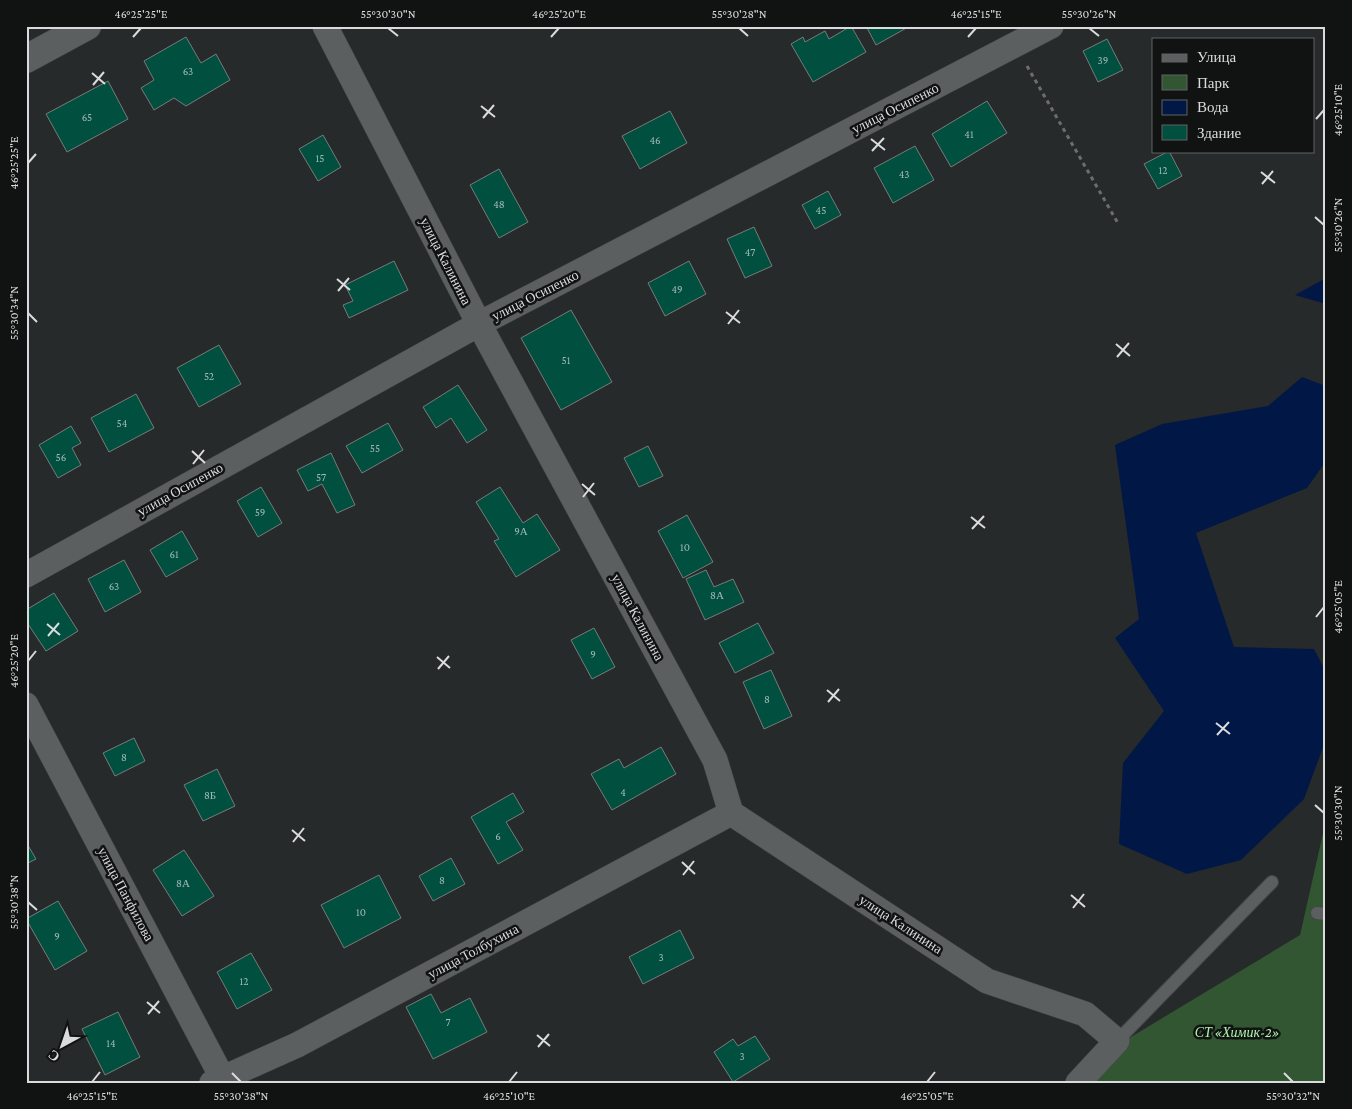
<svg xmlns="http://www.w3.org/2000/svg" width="1352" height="1109" viewBox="0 0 1352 1109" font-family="'Crimson Pro',serif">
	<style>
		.green { fill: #325532 }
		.water { fill: #011745 }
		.building { fill: #004f3f; stroke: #787b7a }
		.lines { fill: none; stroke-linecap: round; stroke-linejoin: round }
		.service-casing { stroke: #444747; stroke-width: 14 }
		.minor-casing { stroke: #444747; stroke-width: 26 }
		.tertiary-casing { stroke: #444747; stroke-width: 29 }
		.path { stroke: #6b6d6e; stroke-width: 3; stroke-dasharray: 4 4; stroke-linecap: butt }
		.service { stroke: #5b5f5f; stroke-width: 12 }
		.minor { stroke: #5b5f5f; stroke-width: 25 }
		.tertiary { stroke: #5b5f5f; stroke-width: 28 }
		.ticks { fill: none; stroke: #d9dbdc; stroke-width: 2 }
		.labels { text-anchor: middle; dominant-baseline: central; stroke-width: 5; stroke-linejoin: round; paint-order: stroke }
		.number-label { font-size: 11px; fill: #a3b8b5 }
		.street-label { font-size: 14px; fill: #d9dbdc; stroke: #111313 }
		.park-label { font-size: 14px; font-style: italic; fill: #aef5ac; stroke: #111313 }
		.neatline { fill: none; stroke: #d9dbdc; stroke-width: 2 }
		.ticks-label { font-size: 12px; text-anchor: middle; fill: #d9dbdc }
	</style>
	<rect width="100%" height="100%" fill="#272a2b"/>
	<path class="green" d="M1326,820V1083H1087L1121,1043L1300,935Z"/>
	<path class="water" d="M1326,278V304L1295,295Z
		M1302,377L1326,386V461L1307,488L1196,533L1234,647L1314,649L1326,672V739L1304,799L1241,860L1187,874L1119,844L1123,763L1164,711L1115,638L1139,619L1115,445L1162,424L1268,406Z"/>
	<path class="building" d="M851,26L866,52L813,82L791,44L803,37L805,42L825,31L829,39Z
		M866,26H910L876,45Z
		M186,37L201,63L216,54L230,80L186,106L174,98L154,110L141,88L154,80L144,61Z
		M1107,39L1123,70L1098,82L1083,51Z
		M108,81L128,119L67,152L46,114Z
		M987,101L1007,133L951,167L932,134Z
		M670,111L687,143L640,169L622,136Z
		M323,135L341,167L318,181L299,149Z
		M915,146L934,180L893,203L874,168Z
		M1169,151L1182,176L1158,189L1144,164Z
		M499,169L528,222L499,238L470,185Z
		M828,191L841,215L815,229L802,205Z
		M754,227L772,266L745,278L727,239Z
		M394,261L408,290L349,318L343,305L353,301L345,285Z
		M689,261L706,294L665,316L648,283Z
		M571,310L612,382L561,410L521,338Z
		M219,345L241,384L199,407L177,368Z
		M458,385L487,430L467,443L451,418L436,428L423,407Z
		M136,394L154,428L109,452L91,418Z
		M388,423L403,450L362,473L346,446Z
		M71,426L81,443L72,448L81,465L58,478L39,445Z
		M648,446L663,476L639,487L624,458Z
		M331,453L355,505L337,513L322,484L308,491L297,470Z
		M261,487L282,523L258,537L237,501Z
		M500,487L523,523L537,514L560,550L516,577L494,541L499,539L476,502Z
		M687,515L713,562L683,578L658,531Z
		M182,531L198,559L166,577L150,550Z
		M124,560L141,592L105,612L88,579Z
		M706,570L714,587L733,579L744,602L705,620L686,579Z
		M54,593L78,631L46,651L26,621V610Z
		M758,623L774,653L735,673L719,643Z
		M594,628L615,667L592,679L571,640Z
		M771,670L792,716L764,729L743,682Z
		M134,738L145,761L115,776L103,753Z
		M661,747L676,774L612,810L591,774L619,759L624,768Z
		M217,769L235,806L203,821L184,785Z
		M513,793L524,812L506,822L523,850L498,864L471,817Z
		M26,842L36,859L26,864Z
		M184,850L214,896L182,916L153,870Z
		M451,858L465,884L433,901L419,876Z
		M379,875L401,918L344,948L321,905Z
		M58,901L87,951L55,970L26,919Z
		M680,930L694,958L643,984L629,957Z
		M251,953L272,990L237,1009L217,972Z
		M431,994L441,1013L470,998L487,1032L433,1059L406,1007Z
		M118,1012L140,1057L105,1075L82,1029Z
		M755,1036L770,1059L733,1082L714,1052L733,1039L738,1046Z"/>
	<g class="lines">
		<g class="service-casing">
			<path id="service" d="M1317,913L1326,914
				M1117,1041L1272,882"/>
		</g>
		<g class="minor-casing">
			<path id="minor" d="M325,26L479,324L715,760L731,813L987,981L1085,1014L1117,1041L1078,1083
				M26,575L479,324L1051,26
				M26,705L225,1083
				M212,1083L297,1045L731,813"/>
		</g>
		<g class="tertiary-casing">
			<path id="tertiary" d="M26,59L87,26"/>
		</g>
		<path class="path" d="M1027,66L1119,225"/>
		<use href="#service" class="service"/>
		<use href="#minor" class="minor"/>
		<use href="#tertiary" class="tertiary"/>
	</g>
	<path class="ticks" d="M388,28L398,36M739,28L748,36M1089,28L1099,36M133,37L141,28M551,37L559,28M968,37L976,28M92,73L105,84M93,85L104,72M481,106L495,117M483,118L494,105M1316,119L1324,110M871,139L885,150M872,151L884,138M28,163L36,154M1261,172L1275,183M1262,184L1273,171M1315,217L1324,225M337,279L350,290M338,291L349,278M726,312L740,323M28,313L37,322M728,324L739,310M1116,344L1130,356M1117,357L1129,343M192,451L205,463M193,464L204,450M582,484L595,495M583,497L594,483M971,517L985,528M972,529L984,516M1316,617L1324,607M47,624L60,635M48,636L59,623M437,657L450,668M28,661L36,651M438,669L449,656M827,690L840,701M828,702L839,689M1216,723L1230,734M1217,735L1229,722M1315,805L1324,813M292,830L305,841M293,842L304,828M682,862L695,874M683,875L694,861M1071,895L1085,907M28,902L37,910M1073,908L1084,894M147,1002L160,1013M148,1014L159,1001M537,1035L550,1046M538,1047L549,1034M232,1073L241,1082M1284,1073L1293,1082M92,1082L100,1072M509,1082L517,1072M927,1082L935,1072"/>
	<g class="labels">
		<g class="number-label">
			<text x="1103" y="60">39</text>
			<text x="188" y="71">63</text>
			<text x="87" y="117">65</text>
			<text x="969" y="134">41</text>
			<text x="655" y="140">46</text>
			<text x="320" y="158">15</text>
			<text x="1163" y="170">12</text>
			<text x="904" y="174">43</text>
			<text x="499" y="204">48</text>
			<text x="821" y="210">45</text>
			<text x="750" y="252">47</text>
			<text x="677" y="289">49</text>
			<text x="566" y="360">51</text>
			<text x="209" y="376">52</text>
			<text x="122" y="423">54</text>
			<text x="375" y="448">55</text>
			<text x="61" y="457">56</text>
			<text x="321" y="477">57</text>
			<text x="260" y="512">59</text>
			<text x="521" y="531">9А</text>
			<text x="685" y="547">10</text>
			<text x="174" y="554">61</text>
			<text x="114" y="586">63</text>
			<text x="717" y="595">8А</text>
			<text x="593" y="654">9</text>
			<text x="767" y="699">8</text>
			<text x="124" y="757">8</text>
			<text x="623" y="792">4</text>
			<text x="210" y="795">8Б</text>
			<text x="498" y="836">6</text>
			<text x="442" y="880">8</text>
			<text x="183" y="883">8А</text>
			<text x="361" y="912">10</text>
			<text x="57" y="936">9</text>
			<text x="661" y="957">3</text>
			<text x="244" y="981">12</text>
			<text x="448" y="1022">7</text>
			<text x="111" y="1043">14</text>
			<text x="742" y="1056">3</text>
		</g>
		<g class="street-label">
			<text transform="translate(895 108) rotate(-27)">улица Осипенко</text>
			<text transform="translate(446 261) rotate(63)">улица Калинина</text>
			<text transform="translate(535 295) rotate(-27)">улица Осипенко</text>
			<text transform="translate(180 489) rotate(-29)">улица Осипенко</text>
			<text transform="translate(638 617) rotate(62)">улица Калинина</text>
			<text transform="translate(126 894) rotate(62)">улица Панфилова</text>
			<text transform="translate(901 924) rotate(33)">улица Калинина</text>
			<text transform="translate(473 951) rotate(-28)">улица Толбухина</text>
		</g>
		<g class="park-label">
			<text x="1237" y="1032">СТ «Химик-2»</text>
		</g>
	</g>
	<rect width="1352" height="1109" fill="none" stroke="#111313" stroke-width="55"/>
	<rect x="1152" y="38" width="162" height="115" fill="#111313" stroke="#616363"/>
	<rect x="1162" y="54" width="25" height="8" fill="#5b5f5f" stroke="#616363"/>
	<text x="1197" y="62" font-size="15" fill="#d9dbdc">Улица</text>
	<rect x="1162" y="75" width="25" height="15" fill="#325532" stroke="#616363"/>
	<text x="1197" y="88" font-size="15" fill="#d9dbdc">Парк</text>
	<rect x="1162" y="100" width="25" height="15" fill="#011745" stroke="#616363"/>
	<text x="1197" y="112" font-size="15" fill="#d9dbdc">Вода</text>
	<rect x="1162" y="125" width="25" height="15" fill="#004f3f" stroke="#616363"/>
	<text x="1197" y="138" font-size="15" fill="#d9dbdc">Здание</text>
	<g transform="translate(62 1046) rotate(220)" stroke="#111313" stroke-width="4" paint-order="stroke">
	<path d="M0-4L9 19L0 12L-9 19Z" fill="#d9dbdc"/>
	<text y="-8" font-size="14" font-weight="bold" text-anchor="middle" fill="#d9dbdc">С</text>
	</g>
	<rect x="28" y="28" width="1296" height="1054" class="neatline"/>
	<g class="ticks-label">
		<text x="141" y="18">46°25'25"E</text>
		<text x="388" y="18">55°30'30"N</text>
		<text x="559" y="18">46°25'20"E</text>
		<text x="739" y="18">55°30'28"N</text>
		<text x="976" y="18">46°25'15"E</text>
		<text x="1089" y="18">55°30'26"N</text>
		<text transform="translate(1338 110) rotate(-90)" y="4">46°25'10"E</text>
		<text transform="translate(14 163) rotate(-90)" y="4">46°25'25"E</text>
		<text transform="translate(1338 225) rotate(-90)" y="4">55°30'26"N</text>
		<text transform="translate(14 313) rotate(-90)" y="4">55°30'34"N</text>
		<text transform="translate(1338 607) rotate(-90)" y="4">46°25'05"E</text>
		<text transform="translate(14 661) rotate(-90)" y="4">46°25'20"E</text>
		<text transform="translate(1338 813) rotate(-90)" y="4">55°30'30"N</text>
		<text transform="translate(14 902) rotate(-90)" y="4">55°30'38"N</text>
		<text x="92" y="1100">46°25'15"E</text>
		<text x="241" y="1100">55°30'38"N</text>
		<text x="509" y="1100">46°25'10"E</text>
		<text x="927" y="1100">46°25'05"E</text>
		<text x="1293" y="1100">55°30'32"N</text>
	</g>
</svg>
